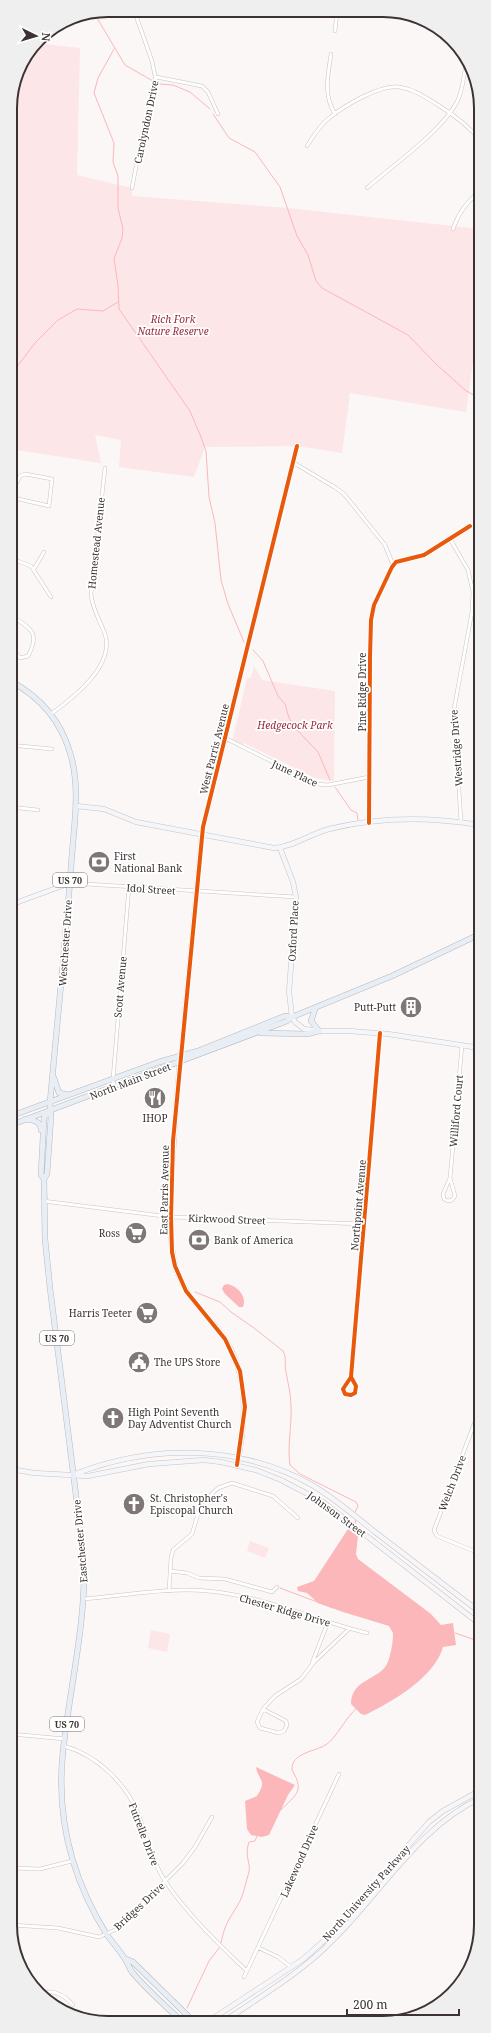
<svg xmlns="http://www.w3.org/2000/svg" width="491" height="2033" viewBox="0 0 491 2033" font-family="'Noto Serif',serif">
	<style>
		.green { fill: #fce6e7 }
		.water { fill: #fcb7ba }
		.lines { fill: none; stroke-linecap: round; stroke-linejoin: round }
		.stream { stroke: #fcb7ba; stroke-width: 1 }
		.street-casing { stroke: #cac3c3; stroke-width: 4 }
		.secondary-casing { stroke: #cac3c3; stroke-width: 5.5 }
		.primary-casing { stroke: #b3bac3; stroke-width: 6 }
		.street { stroke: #fefefe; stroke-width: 3 }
		.secondary { stroke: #f4f6f9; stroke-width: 4.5 }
		.primary { stroke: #e9eef4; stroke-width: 5 }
		.cycleway-casing { stroke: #fff; stroke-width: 6 }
		.cycleway { stroke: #e8590c; stroke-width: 4 }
		.labels { text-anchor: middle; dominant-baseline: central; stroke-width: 3.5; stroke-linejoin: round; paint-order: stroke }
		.shield { fill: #fff; stroke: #767070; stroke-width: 1 }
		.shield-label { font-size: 9px; font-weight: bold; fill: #3c3232 }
		.street-label { font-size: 10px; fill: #3c3232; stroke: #fff }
		.park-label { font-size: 10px; font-style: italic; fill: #972939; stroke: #fff }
		.poi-label { font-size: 10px; fill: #3c3232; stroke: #fff; text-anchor: start }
		.rim { fill: none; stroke: #3c3232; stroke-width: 2 }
	</style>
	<rect width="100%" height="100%" fill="#fbf7f7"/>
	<path class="green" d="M36,43L80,48L77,175L132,188V196L288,208L480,229V312L466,412L350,393L342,453L297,446L205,447L194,477L119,467L121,440L95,435L101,463L16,450L15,460L10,459V102L18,71Z
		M254,666L262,680L335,691L334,781L315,778L246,744L232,743L247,678H251Z
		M250,1541L269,1548L265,1558L247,1551Z
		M151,1630L170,1634L167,1652L148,1648Z"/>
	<path class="water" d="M228,1284C238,1287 247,1296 243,1307H239L225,1294L222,1289L224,1285Z
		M348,1529L358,1536L356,1554L358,1559L431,1614L441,1625L453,1623L456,1645L443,1647C435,1677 392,1702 365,1715L361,1714L351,1704C351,1679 379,1680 387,1664C391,1655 393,1642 393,1633L389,1626L343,1612L318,1603L307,1593L298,1591L297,1587L314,1581Z
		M256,1767L295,1785L288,1795L269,1835L262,1837L251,1835L247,1829L245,1801L257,1796C268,1779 258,1781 256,1767Z"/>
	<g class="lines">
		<path class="stream" d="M94,13L125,65L153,81
			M114,49L98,78L94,93L114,143L113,162L118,176V208L123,229L122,238L114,259L118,285L119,309L190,411L201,437L206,451L209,497L215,523L221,580L228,604L244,642
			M159,84L173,85L190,92L210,109
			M213,114L229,138L255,152L280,187L297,236L308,255L316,281L322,288L408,335L436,364L465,390L480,399
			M10,376L35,343L58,320L77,309L103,311L118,302
			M253,650L263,661L278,696L285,704L289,718L296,729L318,752L330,780
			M335,787L351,810L357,813L358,820
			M195,1292L220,1302L231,1312L254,1328L283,1351C287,1358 284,1365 286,1372C288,1384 291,1394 291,1406C292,1426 287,1446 290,1465L300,1474L356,1502L358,1506L355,1512
			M355,1525L356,1519
			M280,1588L333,1608
			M455,1633L481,1642
			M281,1810C296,1794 305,1792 292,1770C291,1752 316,1752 327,1744C336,1738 346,1717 357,1708
			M221,1943C225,1922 230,1919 240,1901C244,1893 246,1881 249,1872C251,1863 244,1856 249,1842L255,1841L257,1836
			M187,2008L209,1961L219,1948"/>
		<g class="street-casing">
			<path id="street" d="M335,31L337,12
				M331,54C328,75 323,95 335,114
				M156,77L202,86L208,92L218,114
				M307,146C313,137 319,126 328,119C342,107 380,84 399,87C414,89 425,97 438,105C454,115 468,125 480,140
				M132,188L142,135L156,81L152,61L134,10
				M367,188C393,165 441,132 457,102C463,90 464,76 466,63
				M453,229C459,212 467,202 480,191
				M294,463L336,488L344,494L385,545L393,565
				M25,474L52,479L49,506L10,497L20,476Z
				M450,539L468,570L473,592L472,612L454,709L461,822
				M10,558L31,566L51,597
				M34,569L44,552
				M10,572L16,559
				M10,615C30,628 41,632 28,656L20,658L10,646
				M51,714C73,698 115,666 105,634C100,621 92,608 91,594L105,468
				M10,734L12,717
				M225,738L317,784L328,785L369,777
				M10,745L52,749
				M10,807L38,810
				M369,823L370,657L371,620L374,605L392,567L396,562L424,555L470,526
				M202,834L297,446
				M70,883L296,897
				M114,1087L113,1079L129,887
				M450,1178L443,1194L444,1199L448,1201L452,1200L455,1196L450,1178L462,1045
				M43,1201L171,1217L364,1224
				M351,1377L343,1389L345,1394L351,1395L355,1393L356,1386L351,1377L380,1033
				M481,1406L434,1530L437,1536L481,1554
				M170,1571L187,1573L199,1578L225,1579L272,1592L277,1587
				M169,1591L171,1558L173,1550L192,1534L201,1504L218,1488L232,1483L273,1496L298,1518
				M84,1599C124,1596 167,1587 208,1591C263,1596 314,1620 367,1633
				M312,1663L328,1622
				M263,1709L275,1696L301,1679L314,1662L349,1629
				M263,1709L286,1721L287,1725L284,1731L279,1733L260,1728L257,1722Z
				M11,1734L65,1739
				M64,1746C97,1755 127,1784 139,1816C147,1838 152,1861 165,1881C186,1913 219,1945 247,1971
				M11,1868L40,1869L72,1861
				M11,1925L58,1928L99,1937L117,1929L183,1863L195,1847L212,1817
				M259,1948L278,1957L291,1967
				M244,1977L339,1774
				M39,1993C53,1989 64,1994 73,2005"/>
		</g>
		<g class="secondary-casing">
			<path id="secondary" d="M76,806L104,809L136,822L274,848C293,847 310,834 329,829C378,817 430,817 480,825
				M280,848L293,882L296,897L289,992L292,1017L295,1022L304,1029L319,1031H349L388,1034L480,1048
				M10,905L70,883
				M181,1056L202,834
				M180,1061C176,1105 173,1148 171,1192C171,1216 169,1241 175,1264C181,1290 199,1307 216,1327C250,1367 247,1417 237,1465
				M11,1469L34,1473L88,1476L149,1464L204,1460L221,1462L256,1470L281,1480L323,1502L481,1625
				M75,1474C152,1444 239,1444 312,1485C334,1498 355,1516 375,1532C410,1559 446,1586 481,1613
				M209,2021L302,1960L327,1938L429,1822L443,1811L481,1790
				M223,2022C261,1996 301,1973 333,1940C380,1894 420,1825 481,1798"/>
		</g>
		<g class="primary-casing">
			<path id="primary" d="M10,681C41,697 62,723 71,756C81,792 73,831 71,868C65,946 57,1024 50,1103L51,1117L47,1174L44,1179
				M261,1033L307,1034L319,1031L311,1021L315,1009
				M54,1078L59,1093L69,1095
				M50,1110L44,1118L41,1175L44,1179L45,1239L50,1288L84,1559C86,1624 70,1686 63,1751C56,1816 72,1879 107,1935C113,1943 120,1951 125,1959C128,1963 129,1968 132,1972C147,1990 165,2005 181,2021
				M11,1116L159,1062L198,1051L285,1016L292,1017
				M25,1119C33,1120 41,1121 41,1130
				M11,1125L287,1021L292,1017L392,976L480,934
				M126,1959L133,1962L193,2021"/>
		</g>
		<use href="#street" class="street"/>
		<use href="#secondary" class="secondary"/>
		<use href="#primary" class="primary"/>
		<g class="cycleway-casing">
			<path id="cycleway" d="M369,823L370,657L371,620L374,605L392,567L396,562L424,555L470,526
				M351,1377L343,1389L345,1394L351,1395L355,1393L356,1386L351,1377L380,1033
				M237,1465L245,1407L240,1371L225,1339L186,1291L175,1266L172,1252L171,1217L173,1141L203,827L297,446"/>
		</g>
		<use href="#cycleway" class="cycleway"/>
	</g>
	<defs>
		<g id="bank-disc" transform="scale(1.15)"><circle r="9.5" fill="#7f7777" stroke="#fff"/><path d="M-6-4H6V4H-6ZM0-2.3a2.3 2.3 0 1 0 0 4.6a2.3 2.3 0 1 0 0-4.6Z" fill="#fff"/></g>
		<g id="building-disc" transform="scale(1.15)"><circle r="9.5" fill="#7f7777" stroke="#fff"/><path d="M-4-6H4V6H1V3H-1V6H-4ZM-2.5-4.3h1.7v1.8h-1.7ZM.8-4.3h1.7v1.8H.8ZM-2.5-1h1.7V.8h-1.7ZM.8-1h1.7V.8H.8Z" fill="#fff"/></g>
		<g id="restaurant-disc" transform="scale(1.15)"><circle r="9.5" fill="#7f7777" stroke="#fff"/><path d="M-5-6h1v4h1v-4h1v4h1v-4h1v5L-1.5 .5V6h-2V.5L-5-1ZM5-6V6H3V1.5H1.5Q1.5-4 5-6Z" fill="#fff"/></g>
		<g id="supermarket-disc" transform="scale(1.15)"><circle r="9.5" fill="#7f7777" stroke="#fff"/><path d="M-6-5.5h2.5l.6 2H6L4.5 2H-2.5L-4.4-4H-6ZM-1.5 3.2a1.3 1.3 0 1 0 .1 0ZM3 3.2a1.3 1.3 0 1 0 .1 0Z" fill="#fff"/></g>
		<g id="civic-disc" transform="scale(1.15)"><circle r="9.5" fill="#7f7777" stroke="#fff"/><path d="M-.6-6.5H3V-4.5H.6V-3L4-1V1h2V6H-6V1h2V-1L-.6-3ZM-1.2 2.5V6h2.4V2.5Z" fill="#fff"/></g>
		<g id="church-disc" transform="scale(1.15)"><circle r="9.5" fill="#7f7777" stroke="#fff"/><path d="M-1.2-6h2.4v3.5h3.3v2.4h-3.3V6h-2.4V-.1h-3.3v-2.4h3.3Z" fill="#fff"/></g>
	</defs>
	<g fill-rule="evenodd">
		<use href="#bank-disc" x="99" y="862"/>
		<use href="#building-disc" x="411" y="1007"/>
		<use href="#restaurant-disc" x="155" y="1098"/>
		<use href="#supermarket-disc" x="136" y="1233"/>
		<use href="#bank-disc" x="199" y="1240"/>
		<use href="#supermarket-disc" x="147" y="1313"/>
		<use href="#civic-disc" x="139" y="1362"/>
		<use href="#church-disc" x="113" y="1418"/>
		<use href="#church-disc" x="134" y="1504"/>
	</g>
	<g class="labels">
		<g class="shield">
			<rect x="53" y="873" width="34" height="14" rx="3"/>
			<rect x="40" y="1331" width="34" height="14" rx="3"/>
			<rect x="50" y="1717" width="34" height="14" rx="3"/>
		</g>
		<g class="shield-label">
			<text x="70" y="880">US 70</text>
			<text x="57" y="1338">US 70</text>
			<text x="67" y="1724">US 70</text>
		</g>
		<g class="street-label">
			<text transform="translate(146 122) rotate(-78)">Carolyndon Drive</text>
			<text transform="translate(96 543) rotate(-84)">Homestead Avenue</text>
			<text transform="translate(362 692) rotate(-90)">Pine Ridge Drive</text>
			<text transform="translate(456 748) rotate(-94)">Westridge Drive</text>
			<text transform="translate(214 749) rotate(-76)">West Parris Avenue</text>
			<text transform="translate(295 773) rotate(25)">June Place</text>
			<text transform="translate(151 889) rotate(4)">Idol Street</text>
			<text transform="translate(293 931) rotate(-87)">Oxford Place</text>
			<text transform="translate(65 943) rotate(-86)">Westchester Drive</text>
			<text transform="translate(120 987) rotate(-85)">Scott Avenue</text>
			<text transform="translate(130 1081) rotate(-21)">North Main Street</text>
			<text transform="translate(456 1111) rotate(-85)">Williford Court</text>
			<text transform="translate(164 1190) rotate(-89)">East Parris Avenue</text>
			<text transform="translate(358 1205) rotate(-85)">Northpoint Avenue</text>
			<text transform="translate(227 1219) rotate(2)">Kirkwood Street</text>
			<text transform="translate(452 1483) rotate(-69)">Welch Drive</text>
			<text transform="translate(337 1514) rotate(36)">Johnson Street</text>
			<text transform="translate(80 1541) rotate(-95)">Eastchester Drive</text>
			<text transform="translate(285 1610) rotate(16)">Chester Ridge Drive</text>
			<text transform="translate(144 1834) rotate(69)">Futrelle Drive</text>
			<text transform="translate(299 1861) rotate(-66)">Lakewood Drive</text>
			<text transform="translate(366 1893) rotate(-48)">North University Parkway</text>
			<text transform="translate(139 1906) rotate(-43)">Bridges Drive</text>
		</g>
		<g class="park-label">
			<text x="173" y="319">Rich Fork<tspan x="173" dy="12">Nature Reserve</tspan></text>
			<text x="295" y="725">Hedgecock Park</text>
		</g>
		<g class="poi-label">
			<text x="114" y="856">First<tspan x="114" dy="12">National Bank</tspan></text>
			<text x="396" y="1007" text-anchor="end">Putt-Putt</text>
			<text x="155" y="1118" text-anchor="middle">IHOP</text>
			<text x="120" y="1233" text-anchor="end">Ross</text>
			<text x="214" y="1240">Bank of America</text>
			<text x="132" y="1313" text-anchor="end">Harris Teeter</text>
			<text x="154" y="1362">The UPS Store</text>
			<text x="128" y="1412">High Point Seventh<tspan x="128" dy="12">Day Adventist Church</tspan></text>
			<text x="150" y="1498">St. Christopher's<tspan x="150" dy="12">Episcopal Church</tspan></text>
		</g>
	</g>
	<path d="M0 0H491V2033H0ZM108 17H383A91 91 0 0 1 474 108V1925A91 91 0 0 1 383 2016H108A91 91 0 0 1 17 1925V108A91 91 0 0 1 108 17Z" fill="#efefef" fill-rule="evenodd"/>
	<path class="rim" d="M108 17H383A91 91 0 0 1 474 108V1925A91 91 0 0 1 383 2016H108A91 91 0 0 1 17 1925V108A91 91 0 0 1 108 17Z"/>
	<g transform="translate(36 36) rotate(95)" stroke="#ffffff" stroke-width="3" paint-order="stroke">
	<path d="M0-3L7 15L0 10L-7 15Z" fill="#3c3232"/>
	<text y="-6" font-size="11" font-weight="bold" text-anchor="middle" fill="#3c3232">N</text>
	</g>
	<path d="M347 2009v6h112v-6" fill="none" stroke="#3c3232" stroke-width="2"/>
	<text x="353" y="2009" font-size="12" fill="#3c3232" stroke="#ffffff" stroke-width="3" paint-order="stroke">200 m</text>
</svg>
